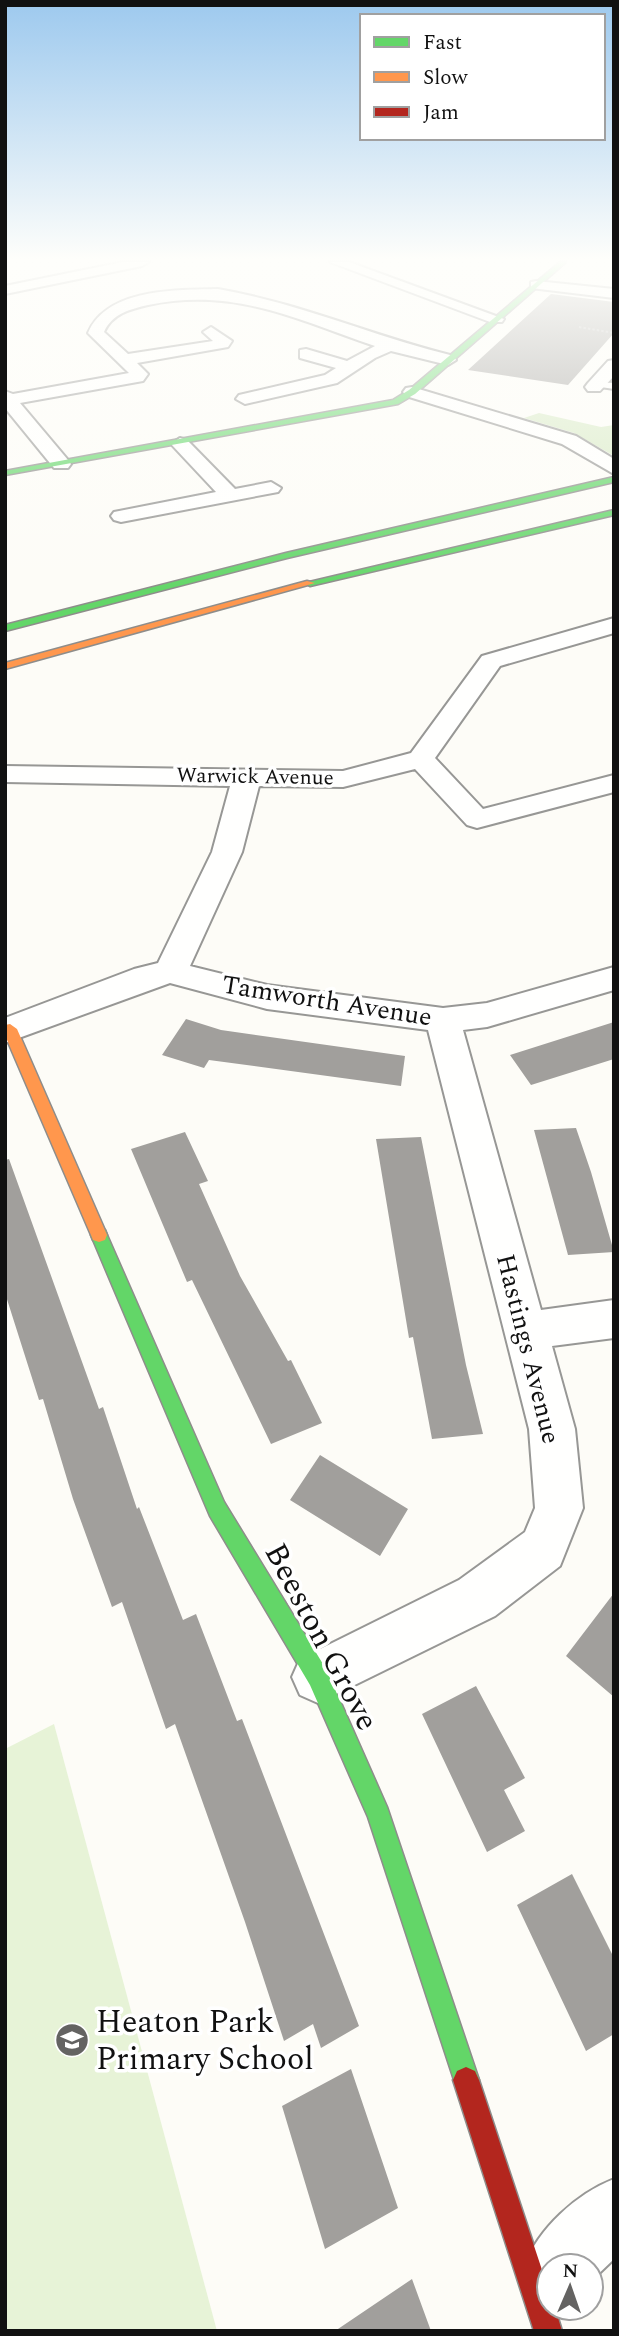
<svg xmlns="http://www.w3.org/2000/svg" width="619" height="2336" viewBox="0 0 619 2336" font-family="Spectral,serif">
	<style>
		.green { fill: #e7f3d7 }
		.forest { fill: #d8eac5 }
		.building { fill: #a19f9c }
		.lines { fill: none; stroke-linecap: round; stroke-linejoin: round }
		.lane-casing { stroke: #979795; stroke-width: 4 }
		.street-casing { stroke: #979795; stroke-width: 4 }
		.fast-casing { stroke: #8e8d8b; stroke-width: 3 }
		.slow-casing { stroke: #8e8d8b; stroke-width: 3 }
		.jam-casing { stroke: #8e8d8b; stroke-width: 3 }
		.path { stroke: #b9b9b8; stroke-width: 2; stroke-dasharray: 2.5 2; stroke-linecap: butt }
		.lane { fill: #fffffe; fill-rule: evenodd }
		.street { fill: #fffffe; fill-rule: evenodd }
		.fast { fill: #63d668; fill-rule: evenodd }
		.slow { fill: #ff974d; fill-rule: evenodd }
		.jam { fill: #b3261e; fill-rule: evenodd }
		.labels { text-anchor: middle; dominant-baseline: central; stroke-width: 7; stroke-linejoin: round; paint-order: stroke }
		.far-street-label { font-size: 21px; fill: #111; stroke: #fff }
		.street-label { font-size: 26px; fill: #111; stroke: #fff }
		.near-street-label { font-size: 32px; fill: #111; stroke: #fff }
		.near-poi-label { font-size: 32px; fill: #111; stroke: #fff; text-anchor: start }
	</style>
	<rect width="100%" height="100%" fill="#fdfcf7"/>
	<path class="green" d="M54,1724L217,2331H5V1749Z"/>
	<path class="forest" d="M539,413L601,427L614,425V456L574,433L524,418Z"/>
	<path class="building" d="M551,294L614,302V333L568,385L468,370Z
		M186,1019L221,1030L405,1056L401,1086L209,1060L204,1068L162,1055Z
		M614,1022V1059L531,1085L510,1055Z
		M576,1128L591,1172L614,1252L568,1255L534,1130Z
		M185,1132L208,1181L199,1184L240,1276L288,1361L291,1360L322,1423L271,1444L192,1280L187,1282L131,1149Z
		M421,1137L466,1365L483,1434L432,1439L413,1337L409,1338L376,1139Z
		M9,1159L99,1409L103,1407L137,1509L139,1507L183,1620L196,1614L237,1721L242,1719L359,2026L321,2048L313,2024L284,2041L245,1922L175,1724L166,1729L122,1602L112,1607L73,1499L43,1399L39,1400L5,1293V1160Z
		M320,1455L408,1509L380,1556L290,1500Z
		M614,1593V1697L566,1656Z
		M476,1686L525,1778L504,1790L525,1831L487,1852L422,1714Z
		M572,1874L614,1958V2034L586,2051L517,1905Z
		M351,2069L398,2208L325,2249L282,2106Z
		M412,2279L431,2331H335Z"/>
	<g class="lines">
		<g class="lane-casing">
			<path id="lane" d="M594,382L614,383V389L594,386Z"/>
		</g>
		<g class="street-casing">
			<path id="street" d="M123,262H149L142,266L5,294V286Z
				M330,262H349L504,319L502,322H490Z
				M536,281L614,289V298L531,288V282Z
				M218,289C300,303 375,337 454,356L456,360L448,365L391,351L375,358L337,383L245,404L236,399L239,395L325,375L336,368L300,358V350L306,349L347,361L375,346C295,319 234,287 148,305C130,309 112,314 104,332L128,354L213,341L203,332L211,327L232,341L228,347L137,363L148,374L143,381L20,403L68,460L71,464L68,468H54L5,408V391L13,394L129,373L88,333C107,288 177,290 218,289Z
				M614,360V376L600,391H588L585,387L588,383L608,361Z
				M412,387L576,436L614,459V474L562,444L406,396L403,392L406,388Z
				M180,438L187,440L235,489L271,482L281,488L278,492L121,522L114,520L111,516L114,512L216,492L171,444Z
				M614,618V633L500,666L435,758L483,809L614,775V792L477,828L467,825L415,769L343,787L259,786L242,852L190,966L267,985L443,1008L487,1003L614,967V990L487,1027L463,1030L541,1310L614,1300V1338L552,1346L575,1429L583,1508L560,1566L495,1616L318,1703L300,1695L292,1677L300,1659L459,1580L525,1532L535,1508L529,1429L428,1030L267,1009L170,983L5,1043V1018L134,969L158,963L212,852L230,786L5,782V766L343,771L411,753L482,656Z
				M614,2179V2259L591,2281V2266H549V2296L534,2290L524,2266C539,2228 576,2194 614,2179Z"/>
		</g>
		<g class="fast-casing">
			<path id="fast" d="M560,262H566L415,394L398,404L5,475V471L393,400L409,390Z
				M614,477V482L287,558L5,631V625L286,553Z
				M614,510V515L310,586L305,583Z
				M99,1228L105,1230L107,1235L224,1502L326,1669L387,1807L479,2080L475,2089L466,2093L457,2089L368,1817L310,1685L210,1516L91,1235L93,1230Z"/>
		</g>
		<g class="slow-casing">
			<path id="slow" d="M307,581L315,583L5,669V663Z
				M10,1024L17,1029L107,1235L105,1240L99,1242L93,1240L91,1235L5,1035V1025Z"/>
		</g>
		<g class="jam-casing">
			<path id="jam" d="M466,2067L475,2071L479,2080L549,2291V2308H555L562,2331H534L453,2080L457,2071Z"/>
		</g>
		<path class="path" d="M579,327L614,333"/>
		<use href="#lane" class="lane"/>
		<use href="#street" class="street"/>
		<use href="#fast" class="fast"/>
		<use href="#slow" class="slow"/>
		<use href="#jam" class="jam"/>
	</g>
	<linearGradient id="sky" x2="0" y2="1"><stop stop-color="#9dc9ee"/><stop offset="0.44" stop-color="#fefefb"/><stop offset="1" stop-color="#fefefb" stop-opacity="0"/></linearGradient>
	<rect width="619" height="589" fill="url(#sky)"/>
	<defs>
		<g id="school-disc" transform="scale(1.75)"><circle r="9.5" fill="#646362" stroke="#fff"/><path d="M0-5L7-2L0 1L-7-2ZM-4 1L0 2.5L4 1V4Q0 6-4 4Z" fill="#fff"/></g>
	</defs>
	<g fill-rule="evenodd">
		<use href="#school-disc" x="72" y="2040"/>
	</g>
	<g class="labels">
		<g class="far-street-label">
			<text transform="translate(255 777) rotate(1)">Warwick Avenue</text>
		</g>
		<g class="street-label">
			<text transform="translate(327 1001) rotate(9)">Tamworth Avenue</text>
			<text transform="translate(528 1349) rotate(76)">Hastings Avenue</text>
		</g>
		<g class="near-street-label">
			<text transform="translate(321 1637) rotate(62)">Beeston Grove</text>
		</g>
		<g class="near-poi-label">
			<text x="96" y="2022">Heaton Park<tspan x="96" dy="37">Primary School</tspan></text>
		</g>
	</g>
	<rect width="619" height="2336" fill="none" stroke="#111111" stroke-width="14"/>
	<rect x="360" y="14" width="245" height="126" fill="#ffffff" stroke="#a0a0a0" stroke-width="2"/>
	<rect x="374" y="37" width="35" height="10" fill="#63d668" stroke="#a0a0a0" stroke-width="2"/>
	<text x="423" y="49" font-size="21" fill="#111111">Fast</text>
	<rect x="374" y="72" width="35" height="10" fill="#ff974d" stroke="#a0a0a0" stroke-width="2"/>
	<text x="423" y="84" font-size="21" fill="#111111">Slow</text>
	<rect x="374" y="107" width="35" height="10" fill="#b3261e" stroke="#a0a0a0" stroke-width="2"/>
	<text x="423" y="119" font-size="21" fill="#111111">Jam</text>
	<g transform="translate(570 2287) rotate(2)"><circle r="33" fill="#ffffff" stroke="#a0a0a0" stroke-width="2"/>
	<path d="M0-5L12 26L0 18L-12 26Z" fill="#646362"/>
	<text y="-10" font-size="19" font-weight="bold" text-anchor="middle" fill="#111111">N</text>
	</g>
</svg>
